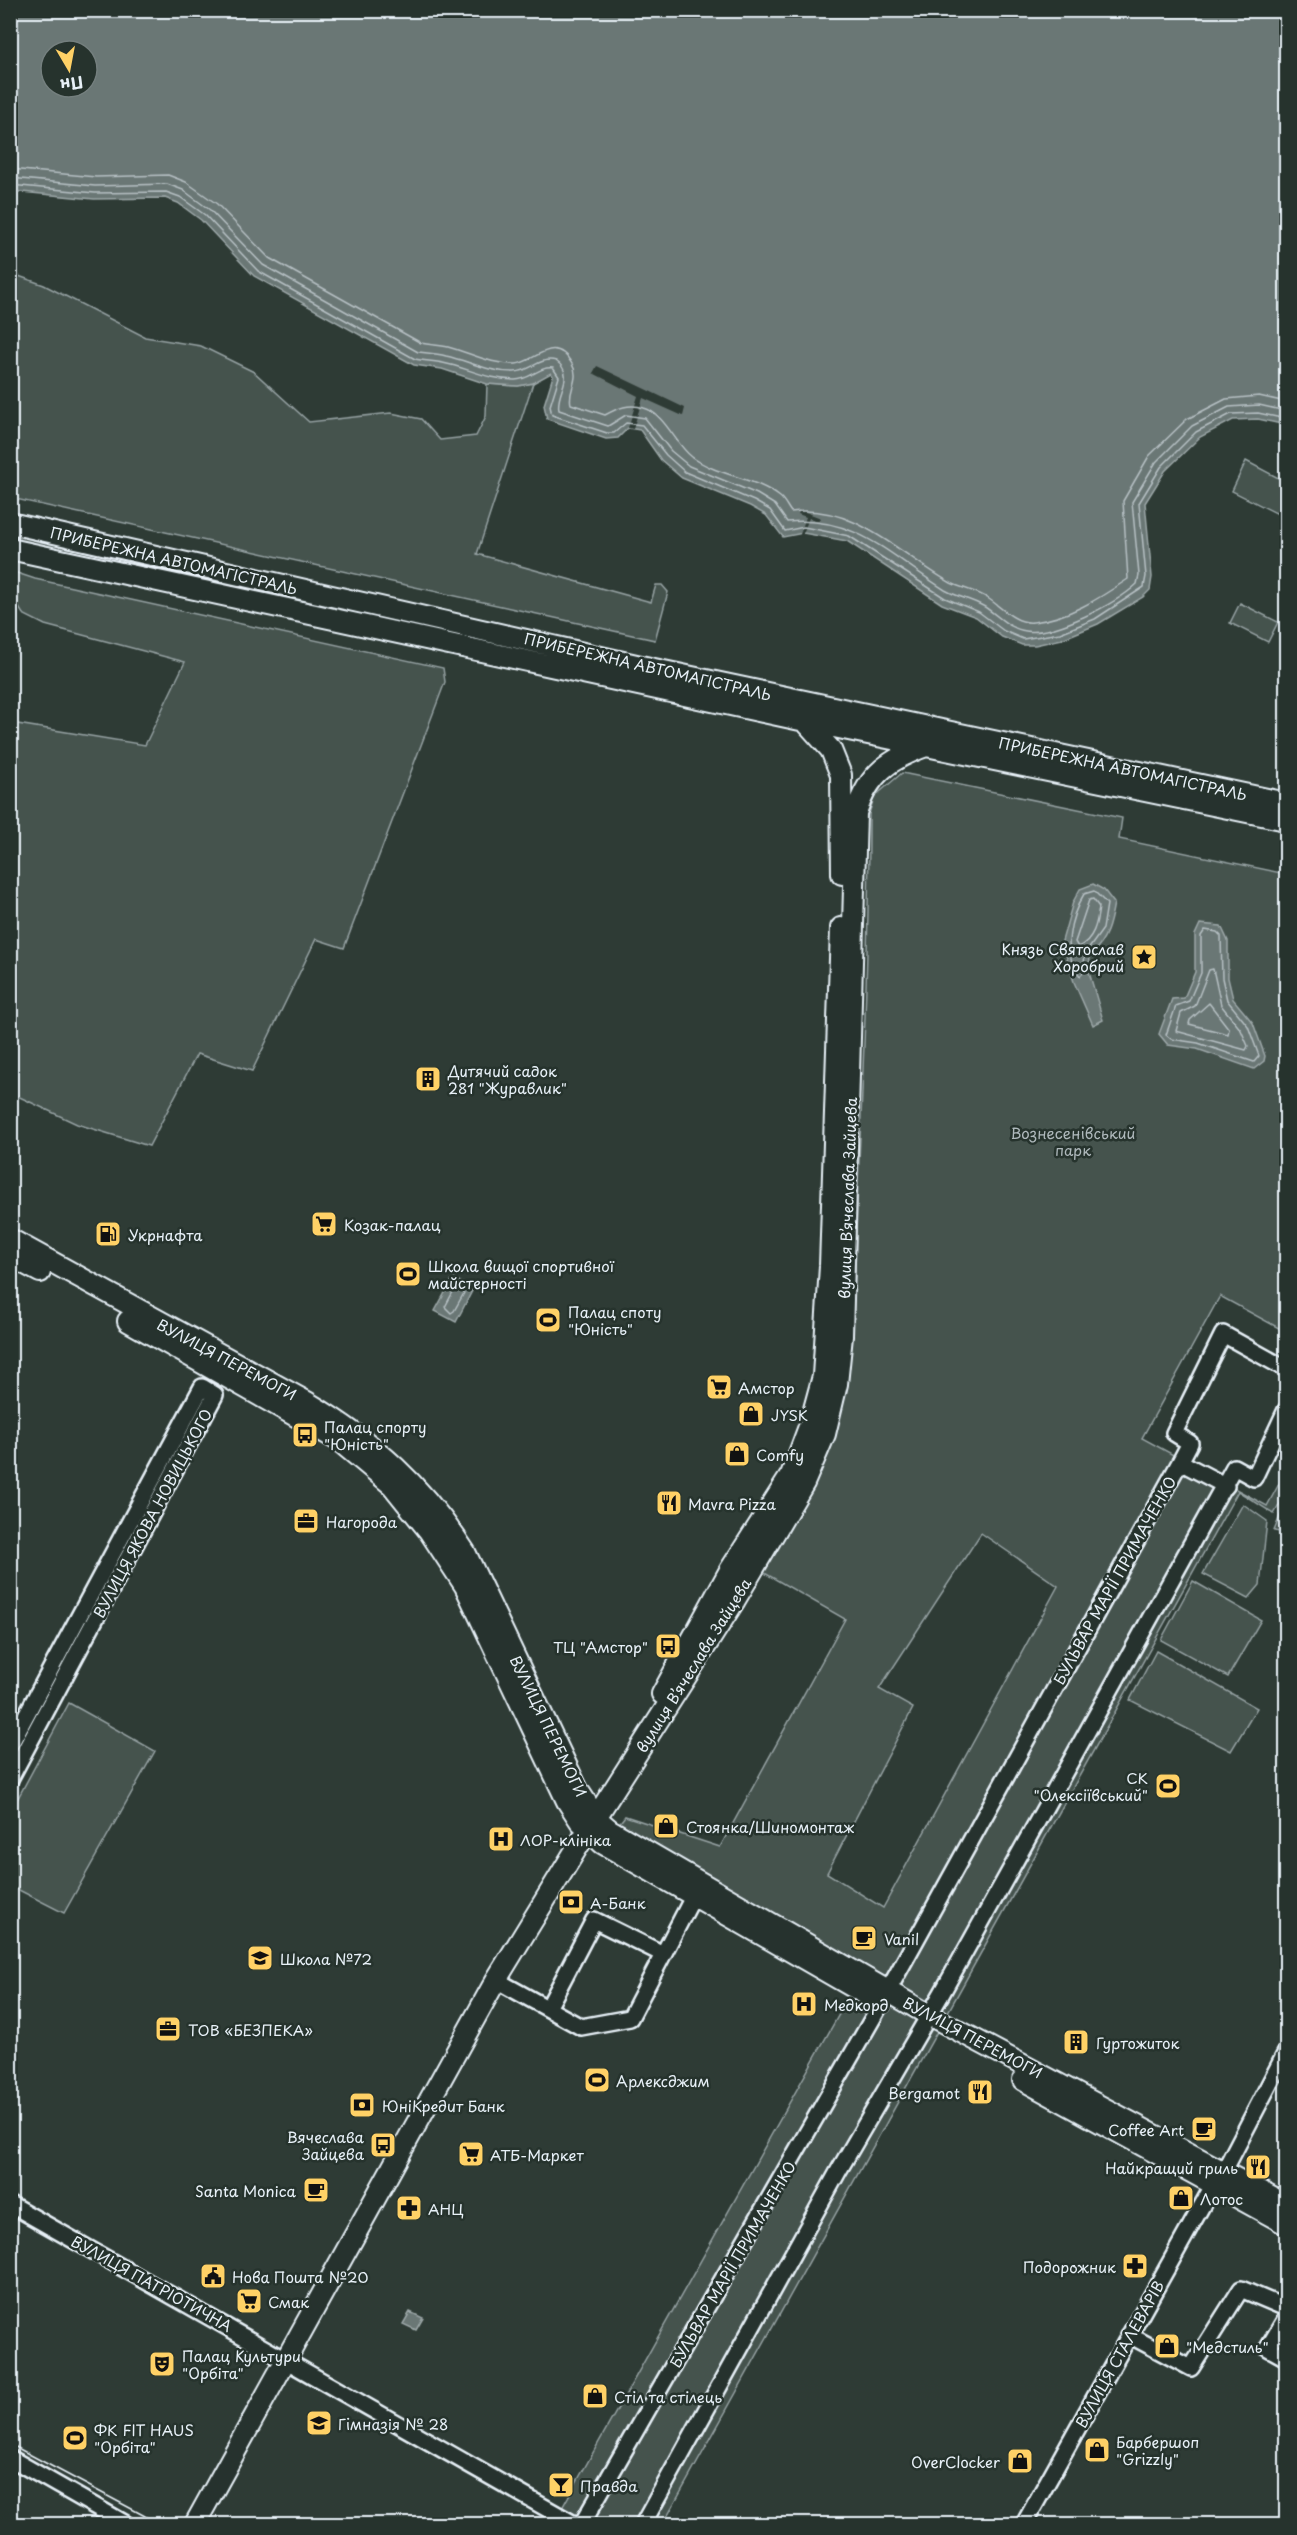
<svg xmlns="http://www.w3.org/2000/svg" width="1297" height="2535" viewBox="0 0 1297 2535" font-family="'Playpen Sans',sans-serif">
	<style>
		.green { fill: #45524e; stroke: #96a2a3; stroke-width: 1.5; fill-rule: evenodd }
		.water { fill: #6b7775; stroke: #9da8a9; stroke-width: 1.5; fill-rule: evenodd }
		.pier { fill: #2e3b35 }
		.lines { fill: none; stroke-linecap: round; stroke-linejoin: round }
		.shore { stroke: #b6c0c4; stroke-width: 1.5 }
		.minor-casing { stroke: #e8f1f8; stroke-width: 20 }
		.major-casing { stroke: #e8f1f8; stroke-width: 24 }
		.minor { stroke: #26332d; stroke-width: 15 }
		.major { stroke: #26332d; stroke-width: 20 }
		.tram { stroke: #e8f1f8; stroke-width: 1.5 }
		.labels { text-anchor: middle; dominant-baseline: central; stroke-width: 5; stroke-linejoin: round; paint-order: stroke }
		.street-label { font-size: 15px; fill: #e8f1f8; stroke: #26332d }
		.poi-label { font-size: 15px; fill: #e8f1f8; stroke: #26332d; text-anchor: start }
		.park-label { font-size: 15px; fill: #afb9bc; stroke: #26332d }
	</style>
	<rect width="100%" height="100%" fill="#2e3b35"/>
	<filter id="ink" filterUnits="userSpaceOnUse"><feTurbulence type="fractalNoise" baseFrequency=".0167" numOctaves="2"/><feDisplacementMap in="SourceGraphic" scale="12" xChannelSelector="R" yChannelSelector="G"/><feConvolveMatrix kernelMatrix="1 2 1 2 8 2 1 2 1" color-interpolation-filters="sRGB"/></filter>
	<g filter="url(#ink)">
		<path class="green" d="M10,273L44,285L145,337L201,346L254,372L309,422L391,413L421,419L440,440L476,436L486,416L487,384L518,386L533,383L477,554L651,602L656,585H662L668,592L655,640L11,498Z
			M1246,461L1286,482V518L1232,491Z
			M11,532L331,603L330,610L11,539Z
			M14,572L35,579L443,668L445,682L344,948L316,939L252,1071L197,1054L149,1146L77,1124L11,1093V723L145,745L185,662L45,625L23,614L11,595Z
			M1240,603L1278,622L1268,642L1230,623Z
			M902,773L1122,818L1119,839L1286,874V1332L1220,1296L1142,1438L1267,1506L1286,1471V1493L1274,1514L1238,1491L663,2524H553L865,1968L615,1829L625,1816L720,1847L845,1619L761,1571C785,1533 811,1495 829,1453C856,1385 854,1279 857,1205C863,1075 869,945 869,814L874,797ZM981,1533L1058,1586L883,1908L827,1873L913,1708L879,1689Z
			M1286,1501V1533L1274,1531Z
			M1243,1504L1267,1521L1260,1585L1249,1598L1203,1574Z
			M1193,1581L1261,1620L1228,1677L1161,1640Z
			M1156,1651L1257,1708L1231,1751L1130,1700Z
			M69,1703L155,1751L64,1913L11,1886V1811Z"/>
		<path class="water" d="M10,11H1286V425L1258,419L1233,420L1200,437L1165,471L1145,503L1152,577L1150,590L1143,597L1098,624L1062,639L1035,645H1022L1002,637L976,617L942,604L847,541L803,533L783,537L766,515L750,506L682,478L661,460L640,430L628,428L618,438L606,439L547,419L544,405L553,376L551,373L533,383L518,386L487,384L442,369L414,365L254,276L201,220L178,203L165,198L94,199L11,191ZM51,51H87V87H51Z
			M1093,884L1104,890L1114,903C1110,925 1107,939 1090,956L1089,972L1103,1020L1093,1025L1074,982L1062,941L1073,902L1080,889Z
			M1200,924L1221,926L1228,941V978L1233,999L1253,1023L1265,1056L1264,1061L1254,1069L1197,1049L1168,1045L1159,1034L1172,999L1184,998L1195,972V935Z
			M453,1278L473,1289L456,1322L435,1311Z
			M410,2312L423,2318L416,2330L403,2324Z"/>
		<path class="pier" d="M597,366L685,408L683,416L643,398L633,429L628,428L638,396L593,373Z
			M800,510L821,518L819,521L809,518L802,536L799,537L806,517L798,514Z"/>
		<g class="lines">
			<path class="shore" d="M10,169L96,177L168,175L186,182L217,204L269,258L421,343C430,345 439,345 448,347C471,353 491,365 516,364C534,363 554,332 572,364C581,379 567,391 571,404L605,415C618,408 629,403 644,408C665,414 675,444 692,457C717,476 755,477 780,497C785,501 787,507 791,512C855,503 900,555 951,583C963,589 978,591 989,599C1002,608 1016,624 1033,622C1067,619 1100,598 1128,579L1123,501L1149,456L1187,419L1226,399L1259,396L1286,402
				M10,178L95,186L167,184L183,190L210,210L263,265L418,352C427,353 437,353 446,356C469,361 488,372 513,372C530,373 539,356 556,361C577,376 555,392 559,410L608,426L626,415L645,418L671,451L689,466L757,494L775,505L787,522C856,515 890,556 945,590C957,597 971,599 983,606C997,614 1008,629 1026,631C1054,636 1117,603 1137,584L1139,575L1132,502L1156,462L1192,426L1229,407L1259,405L1286,411
				M10,185L95,193L166,192L180,197L205,215L258,271L415,359C424,361 434,361 443,363C468,368 488,380 515,380C530,380 539,366 553,368L559,377L550,406L552,415L607,433H614L626,423L642,425L666,455L685,472L754,501L770,510L785,531L804,527L849,536L945,598L979,612L1004,631L1023,639L1060,633L1095,619L1144,587L1146,576L1139,503L1161,467L1196,432L1231,414L1258,413L1286,419
				M1094,891L1107,904L1103,929L1085,954L1083,973L1080,976C1061,953 1070,917 1084,894Z
				M1093,899L1099,907C1097,923 1094,940 1078,947L1075,942L1089,900Z
				M1205,930L1217,932L1221,936L1222,978L1227,1000L1248,1026L1259,1056L1254,1062L1198,1043L1171,1039L1166,1035L1176,1006L1189,1001L1201,973V936Z
				M1213,969L1221,1005L1241,1030L1248,1046L1246,1050L1176,1031L1181,1013L1195,1006L1209,970Z
				M1209,1003L1229,1029L1228,1034L1189,1024L1190,1020Z
				M458,1287L464,1293L454,1311L451,1313L445,1307L455,1288Z"/>
			<g class="minor-casing">
				<path id="minor" d="M1180,1462L1226,1486
					M10,1745L202,1387L215,1395L10,1779
					M496,1980L581,2027L630,2018L693,1897
					M548,2008L594,1920L663,1954
					M1224,2171L1286,2052
					M10,2204L574,2524
					M1286,2318L1268,2348L1286,2358
					M1129,2335L1191,2368L1241,2289L1286,2308
					M10,2458L126,2524
					M582,2524L874,2016L1180,1462L1190,1443L1174,1433L1223,1334L1286,1369
					M643,2524L839,2170L942,1993L1234,1467L1254,1478L1286,1410
					M1024,2524L1214,2184"/>
			</g>
			<g class="major-casing">
				<path id="major" d="M10,523L654,669L1286,803
					M10,549L805,721L1286,820
					M805,721L831,750L841,775L842,874
					M10,1239L307,1402C375,1443 422,1485 465,1552L578,1790L597,1819L610,1830L929,2015L1286,2205
					M10,1256L40,1272
					M128,1321L338,1440L392,1485L429,1531L465,1586L567,1801L580,1821L602,1843L881,2003
					M662,1694L730,1570L791,1475L810,1424L823,1376L830,1266L841,928
					M1023,2080L1286,2224
					M195,2524L496,1980L588,1830L735,1600L804,1483L825,1434L837,1384L842,1336L856,813C868,773 891,758 929,745"/>
			</g>
			<use href="#minor" class="minor"/>
			<use href="#major" class="major"/>
			<path class="tram" d="M10,2444L145,2516L156,2524"/>
		</g>
	</g>
	<defs>
		<g id="sight-square" transform="scale(1.35)"><rect x="-9" y="-9" width="18" height="18" rx="4" fill="#ffd166" stroke="#26332d"/><path d="M0-6L1.8-2.2L6-1.7L2.9 1.2L3.7 5.4L0 3.3L-3.7 5.4L-2.9 1.2L-6-1.7L-1.8-2.2Z" fill="#111"/></g>
		<g id="building-square" transform="scale(1.35)"><rect x="-9" y="-9" width="18" height="18" rx="4" fill="#ffd166" stroke="#26332d"/><path d="M-4-6H4V6H1V3H-1V6H-4ZM-2.5-4.3h1.7v1.8h-1.7ZM.8-4.3h1.7v1.8H.8ZM-2.5-1h1.7V.8h-1.7ZM.8-1h1.7V.8H.8Z" fill="#111"/></g>
		<g id="supermarket-square" transform="scale(1.35)"><rect x="-9" y="-9" width="18" height="18" rx="4" fill="#ffd166" stroke="#26332d"/><path d="M-6-5.5h2.5l.6 2H6L4.5 2H-2.5L-4.4-4H-6ZM-1.5 3.2a1.3 1.3 0 1 0 .1 0ZM3 3.2a1.3 1.3 0 1 0 .1 0Z" fill="#111"/></g>
		<g id="fuel-square" transform="scale(1.35)"><rect x="-9" y="-9" width="18" height="18" rx="4" fill="#ffd166" stroke="#26332d"/><path d="M-5.5-6h7V0h2V4h1.3V-2.5L3-4.5l.8-.8L6-3V5H2.5V1h-1V6h-7ZM-4.2-4.7v3.2H.2V-4.7Z" fill="#111"/></g>
		<g id="stadium-square" transform="scale(1.35)"><rect x="-9" y="-9" width="18" height="18" rx="4" fill="#ffd166" stroke="#26332d"/><path d="M0-5a6.5 5 0 1 0 0 10a6.5 5 0 1 0 0-10ZM-3.5-1.8h7v3.6h-7Z" fill="#111"/></g>
		<g id="shop-square" transform="scale(1.35)"><rect x="-9" y="-9" width="18" height="18" rx="4" fill="#ffd166" stroke="#26332d"/><path d="M-5-2.5h2.3a2.7 3.5 0 0 1 5.4 0H5L5.5 6h-11ZM-1.5-2.5h3a1.5 2.3 0 0 0-3 0Z" fill="#111"/></g>
		<g id="bus-square" transform="scale(1.35)"><rect x="-9" y="-9" width="18" height="18" rx="4" fill="#ffd166" stroke="#26332d"/><path d="M-5-6H5V4H4V6H2V4H-2V6H-4V4H-5ZM-3.5-4V0h7V-4ZM-3.5 1.2v1.5H-2V1.2ZM2 1.2v1.5H3.5V1.2Z" fill="#111"/></g>
		<g id="restaurant-square" transform="scale(1.35)"><rect x="-9" y="-9" width="18" height="18" rx="4" fill="#ffd166" stroke="#26332d"/><path d="M-5-6h1v4h1v-4h1v4h1v-4h1v5L-1.5 .5V6h-2V.5L-5-1ZM5-6V6H3V1.5H1.5Q1.5-4 5-6Z" fill="#111"/></g>
		<g id="office-square" transform="scale(1.35)"><rect x="-9" y="-9" width="18" height="18" rx="4" fill="#ffd166" stroke="#26332d"/><path d="M-6-3h4V-5.5h4V-3h4V5H-6ZM-1-4.5V-3h2v-1.5ZM-6 0V1H6V0Z" fill="#111"/></g>
		<g id="hospital-square" transform="scale(1.35)"><rect x="-9" y="-9" width="18" height="18" rx="4" fill="#ffd166" stroke="#26332d"/><path d="M-5-5h3v3.5h4V-5h3V5h-3V1.5h-4V5h-3Z" fill="#111"/></g>
		<g id="bank-square" transform="scale(1.35)"><rect x="-9" y="-9" width="18" height="18" rx="4" fill="#ffd166" stroke="#26332d"/><path d="M-6-4H6V4H-6ZM0-2.3a2.3 2.3 0 1 0 0 4.6a2.3 2.3 0 1 0 0-4.6Z" fill="#111"/></g>
		<g id="cafe-square" transform="scale(1.35)"><rect x="-9" y="-9" width="18" height="18" rx="4" fill="#ffd166" stroke="#26332d"/><path d="M-5.5-4.5H6V0H3Q3 3.5 0 3.5H-2.5Q-5.5 3.5-5.5 0ZM3-3.2v2h1.7v-2ZM-6 4.5H4V6H-6Z" fill="#111"/></g>
		<g id="school-square" transform="scale(1.35)"><rect x="-9" y="-9" width="18" height="18" rx="4" fill="#ffd166" stroke="#26332d"/><path d="M0-5L7-2L0 1L-7-2ZM-4 1L0 2.5L4 1V4Q0 6-4 4Z" fill="#111"/></g>
		<g id="pharmacy-square" transform="scale(1.35)"><rect x="-9" y="-9" width="18" height="18" rx="4" fill="#ffd166" stroke="#26332d"/><path d="M-2-6h4v4h4v4h-4v4h-4v-4h-4v-4h4Z" fill="#111"/></g>
		<g id="civic-square" transform="scale(1.35)"><rect x="-9" y="-9" width="18" height="18" rx="4" fill="#ffd166" stroke="#26332d"/><path d="M-.6-6.5H3V-4.5H.6V-3L4-1V1h2V6H-6V1h2V-1L-.6-3ZM-1.2 2.5V6h2.4V2.5Z" fill="#111"/></g>
		<g id="theatre-square" transform="scale(1.35)"><rect x="-9" y="-9" width="18" height="18" rx="4" fill="#ffd166" stroke="#26332d"/><path d="M-5-5.5Q0-4 5-5.5V0Q5 5 0 6Q-5 5-5 0ZM-3.3-2.5H-1v1.5H-3.3ZM1-2.5H3.3v1.5H1ZM-2.8 1Q0 5.5 2.8 1Z" fill="#111"/></g>
		<g id="bar-square" transform="scale(1.35)"><rect x="-9" y="-9" width="18" height="18" rx="4" fill="#ffd166" stroke="#26332d"/><path d="M-6-5H6L.8 .8V4.5H3.5V6h-7V4.5H-.8V.8Z" fill="#111"/></g>
	</defs>
	<g fill-rule="evenodd">
		<use href="#sight-square" x="1144" y="957"/>
		<use href="#building-square" x="428" y="1079"/>
		<use href="#supermarket-square" x="324" y="1224"/>
		<use href="#fuel-square" x="108" y="1234"/>
		<use href="#stadium-square" x="408" y="1274"/>
		<use href="#stadium-square" x="548" y="1320"/>
		<use href="#supermarket-square" x="719" y="1387"/>
		<use href="#shop-square" x="751" y="1414"/>
		<use href="#bus-square" x="305" y="1435"/>
		<use href="#shop-square" x="737" y="1454"/>
		<use href="#restaurant-square" x="669" y="1503"/>
		<use href="#office-square" x="306" y="1521"/>
		<use href="#bus-square" x="668" y="1646"/>
		<use href="#stadium-square" x="1168" y="1786"/>
		<use href="#shop-square" x="666" y="1826"/>
		<use href="#hospital-square" x="501" y="1839"/>
		<use href="#bank-square" x="571" y="1902"/>
		<use href="#cafe-square" x="864" y="1938"/>
		<use href="#school-square" x="260" y="1958"/>
		<use href="#hospital-square" x="804" y="2004"/>
		<use href="#office-square" x="168" y="2029"/>
		<use href="#building-square" x="1076" y="2042"/>
		<use href="#stadium-square" x="597" y="2080"/>
		<use href="#restaurant-square" x="980" y="2092"/>
		<use href="#bank-square" x="362" y="2105"/>
		<use href="#cafe-square" x="1204" y="2129"/>
		<use href="#bus-square" x="383" y="2145"/>
		<use href="#supermarket-square" x="471" y="2154"/>
		<use href="#restaurant-square" x="1258" y="2167"/>
		<use href="#cafe-square" x="316" y="2190"/>
		<use href="#shop-square" x="1181" y="2198"/>
		<use href="#pharmacy-square" x="409" y="2208"/>
		<use href="#pharmacy-square" x="1135" y="2266"/>
		<use href="#civic-square" x="213" y="2276"/>
		<use href="#supermarket-square" x="249" y="2301"/>
		<use href="#shop-square" x="1167" y="2346"/>
		<use href="#theatre-square" x="162" y="2364"/>
		<use href="#shop-square" x="595" y="2396"/>
		<use href="#school-square" x="319" y="2423"/>
		<use href="#stadium-square" x="75" y="2438"/>
		<use href="#shop-square" x="1097" y="2450"/>
		<use href="#shop-square" x="1020" y="2461"/>
		<use href="#bar-square" x="561" y="2485"/>
	</g>
	<g class="labels">
		<g class="street-label">
			<text transform="translate(174 560) rotate(13)">ПРИБЕРЕЖНА АВТОМАГІСТРАЛЬ</text>
			<text transform="translate(648 666) rotate(13)">ПРИБЕРЕЖНА АВТОМАГІСТРАЛЬ</text>
			<text transform="translate(1123 768) rotate(12)">ПРИБЕРЕЖНА АВТОМАГІСТРАЛЬ</text>
			<text transform="translate(847 1198) rotate(-88)">вулиця Вʼячеслава Зайцева</text>
			<text transform="translate(227 1359) rotate(28)">ВУЛИЦЯ ПЕРЕМОГИ</text>
			<text transform="translate(152 1513) rotate(-62)">ВУЛИЦЯ ЯКОВА НОВИЦЬКОГО</text>
			<text transform="translate(1114 1580) rotate(-61)">БУЛЬВАР МАРІЇ ПРИМАЧЕНКО</text>
			<text transform="translate(693 1665) rotate(-58)">вулиця Вʼячеслава Зайцева</text>
			<text transform="translate(549 1726) rotate(64)">ВУЛИЦЯ ПЕРЕМОГИ</text>
			<text transform="translate(973 2037) rotate(28)">ВУЛИЦЯ ПЕРЕМОГИ</text>
			<text transform="translate(732 2264) rotate(-60)">БУЛЬВАР МАРІЇ ПРИМАЧЕНКО</text>
			<text transform="translate(152 2283) rotate(29)">ВУЛИЦЯ ПАТРІОТИЧНА</text>
			<text transform="translate(1119 2354) rotate(-61)">ВУЛИЦЯ СТАЛЕВАРІВ</text>
		</g>
		<g class="poi-label">
			<text x="1124" y="948" text-anchor="end">Князь Святослав<tspan x="1124" dy="17">Хоробрий</tspan></text>
			<text x="448" y="1070">Дитячий садок<tspan x="448" dy="17">281 "Журавлик"</tspan></text>
			<text x="344" y="1224">Козак-палац</text>
			<text x="128" y="1234">Укрнафта</text>
			<text x="428" y="1265">Школа вищої спортивної<tspan x="428" dy="17">майстерності</tspan></text>
			<text x="568" y="1311">Палац споту<tspan x="568" dy="17">"Юність"</tspan></text>
			<text x="738" y="1387">Амстор</text>
			<text x="771" y="1414">JYSK</text>
			<text x="324" y="1426">Палац спорту<tspan x="324" dy="17">"Юність"</tspan></text>
			<text x="756" y="1454">Comfy</text>
			<text x="688" y="1503">Mavra Pizza</text>
			<text x="326" y="1521">Нагорода</text>
			<text x="648" y="1646" text-anchor="end">ТЦ "Амстор"</text>
			<text x="1148" y="1777" text-anchor="end">СК<tspan x="1148" dy="17">"Олексіївський"</tspan></text>
			<text x="686" y="1826">Стоянка/Шиномонтаж</text>
			<text x="520" y="1839">ЛОР-клініка</text>
			<text x="590" y="1902">А-Банк</text>
			<text x="884" y="1938">Vanil</text>
			<text x="280" y="1958">Школа №72</text>
			<text x="824" y="2004">Медкорд</text>
			<text x="188" y="2029">ТОВ «БЕЗПЕКА»</text>
			<text x="1096" y="2042">Гуртожиток</text>
			<text x="616" y="2080">Арлексджим</text>
			<text x="960" y="2092" text-anchor="end">Bergamot</text>
			<text x="382" y="2105">ЮніКредит Банк</text>
			<text x="1184" y="2129" text-anchor="end">Coffee Art</text>
			<text x="364" y="2136" text-anchor="end">Вячеслава<tspan x="364" dy="17">Зайцева</tspan></text>
			<text x="490" y="2154">АТБ-Маркет</text>
			<text x="1238" y="2167" text-anchor="end">Найкращий гриль</text>
			<text x="296" y="2190" text-anchor="end">Santa Monica</text>
			<text x="1200" y="2198">Лотос</text>
			<text x="428" y="2208">АНЦ</text>
			<text x="1116" y="2266" text-anchor="end">Подорожник</text>
			<text x="232" y="2276">Нова Пошта №20</text>
			<text x="268" y="2301">Смак</text>
			<text x="1186" y="2346">"Медстиль"</text>
			<text x="182" y="2355">Палац Культури<tspan x="182" dy="17">"Орбіта"</tspan></text>
			<text x="614" y="2396">Стіл та стілець</text>
			<text x="338" y="2423">Гімназія № 28</text>
			<text x="94" y="2429">ФК FIT HAUS<tspan x="94" dy="17">"Орбіта"</tspan></text>
			<text x="1116" y="2441">Барбершоп<tspan x="1116" dy="17">"Grizzly"</tspan></text>
			<text x="1000" y="2461" text-anchor="end">OverClocker</text>
			<text x="580" y="2485">Правда</text>
		</g>
		<g class="park-label">
			<text x="1073" y="1132">Вознесенівський<tspan x="1073" dy="17">парк</tspan></text>
		</g>
	</g>
	<rect width="1297" height="2535" fill="none" stroke="#26332d" stroke-width="36"/>
	<rect x="18" y="18" width="1261" height="2499" fill="none" stroke="#e8f1f8" stroke-width="2" filter="url(#ink)"/>
	<g transform="translate(69 69) rotate(170)"><circle r="28" fill="#26332d" stroke="#747f7e" stroke-width="1.5"/>
	<path d="M0-4.5L10 22L0 15L-10 22Z" fill="#ffd166"/>
	<text y="-9" font-size="16" font-weight="bold" text-anchor="middle" fill="#e8f1f8">Пн</text>
	</g>
</svg>
